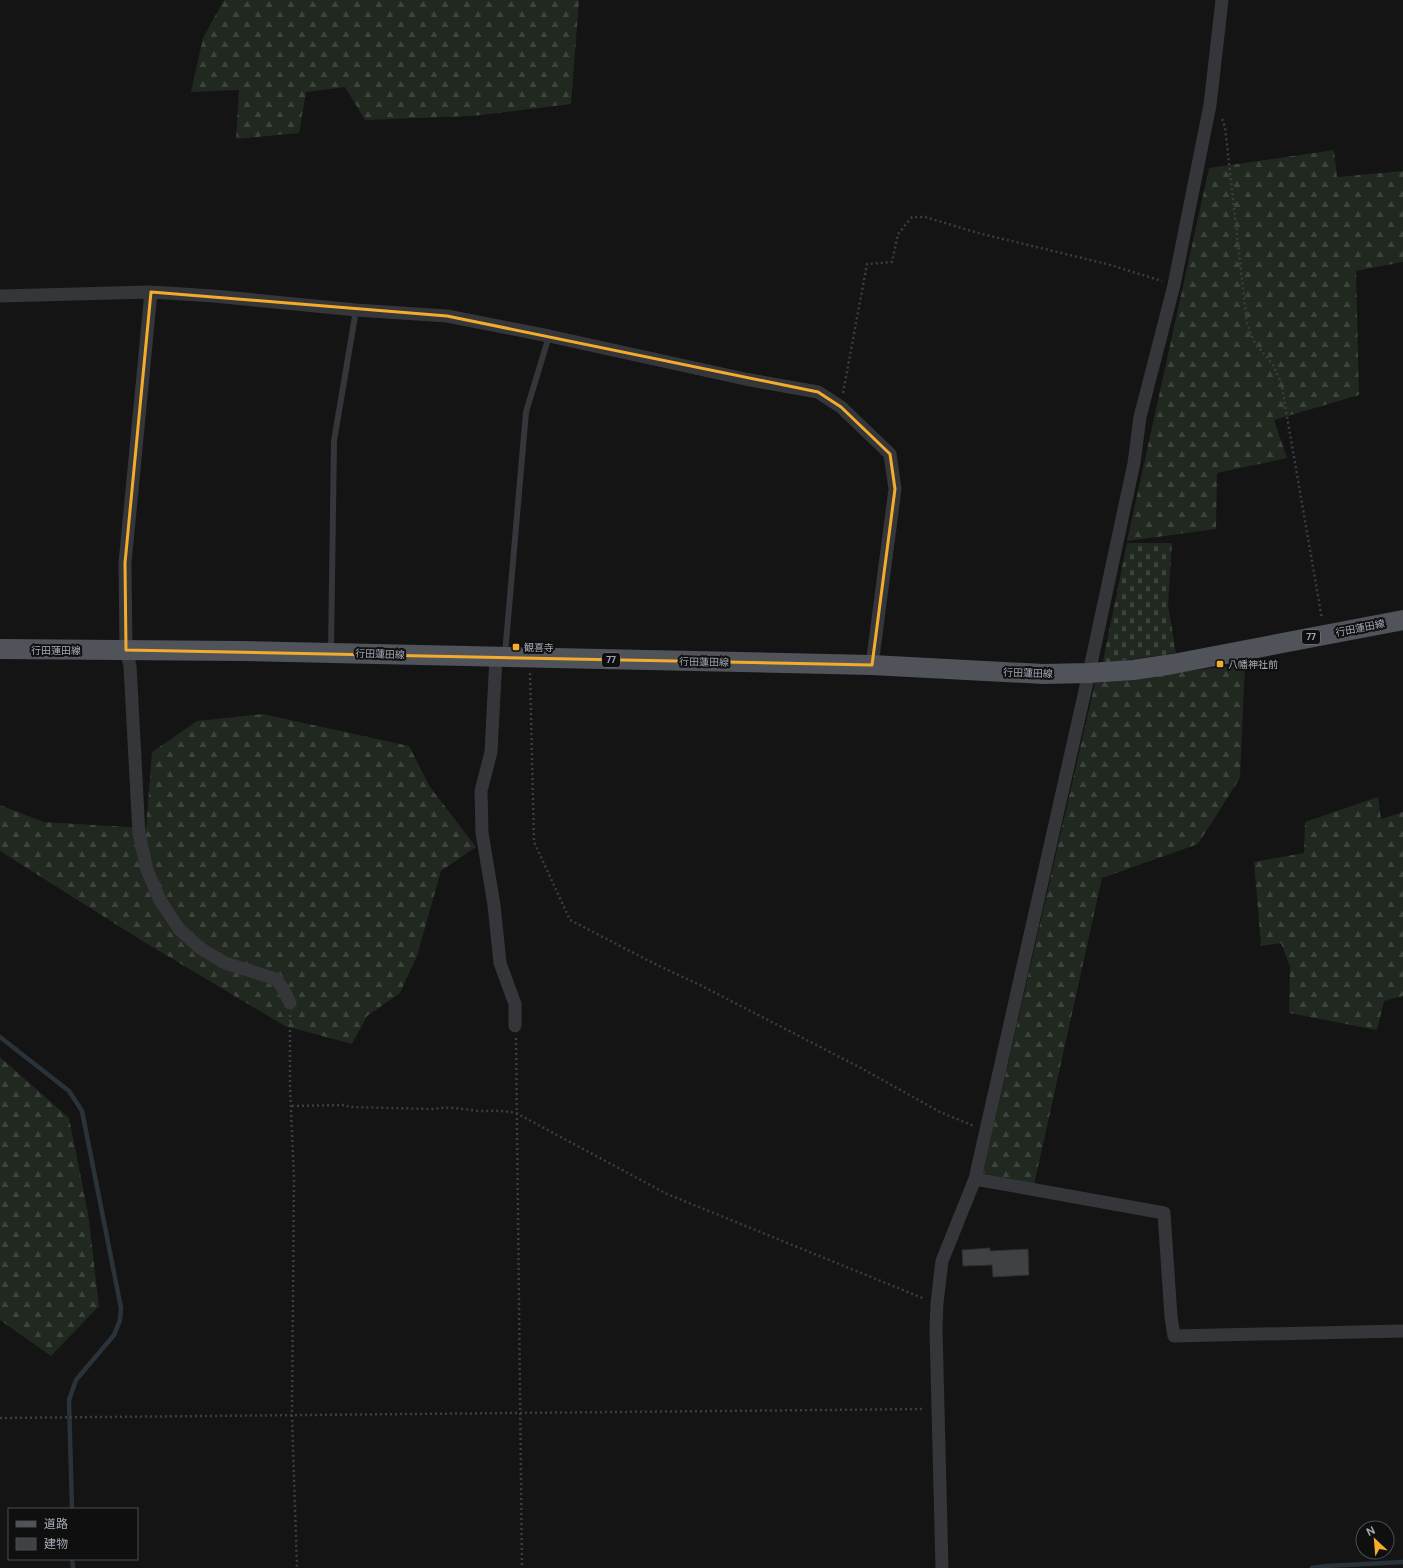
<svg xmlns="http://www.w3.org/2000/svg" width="1403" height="1568" viewBox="0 0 1403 1568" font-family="'DM Sans','Noto Sans JP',sans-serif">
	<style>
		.forest { fill: url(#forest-firs) }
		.cemetery { fill: url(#cemetery-stones) }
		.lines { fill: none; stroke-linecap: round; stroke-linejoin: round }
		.stream { stroke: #2a3339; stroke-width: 4.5 }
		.building { fill: #3f4145; stroke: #2d2e31 }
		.path { stroke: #3a3d41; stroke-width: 2.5; stroke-dasharray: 2 3; stroke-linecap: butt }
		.service { stroke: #34363a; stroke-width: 6 }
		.minor { stroke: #34363a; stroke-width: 13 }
		.primary { stroke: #505359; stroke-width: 20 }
		.marked { fill: none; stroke: #f4ac2d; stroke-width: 3; stroke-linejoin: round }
		.poi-dot { fill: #f4ac2d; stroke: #0f0f10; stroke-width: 1.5 }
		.labels { text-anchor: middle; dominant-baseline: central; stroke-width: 4; stroke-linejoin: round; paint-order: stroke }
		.shield { fill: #0f0f10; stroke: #787c84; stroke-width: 1 }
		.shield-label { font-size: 9px; font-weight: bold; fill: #a5abb6 }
		.street-label { font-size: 10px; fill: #a5abb6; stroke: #0f0f10 }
		.poi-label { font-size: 10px; fill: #a5abb6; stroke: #0f0f10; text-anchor: start }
	</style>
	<defs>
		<pattern id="forest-firs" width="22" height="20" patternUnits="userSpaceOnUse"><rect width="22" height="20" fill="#202820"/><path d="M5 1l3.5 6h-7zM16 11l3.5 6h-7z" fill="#3d443e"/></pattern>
		<pattern id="cemetery-stones" width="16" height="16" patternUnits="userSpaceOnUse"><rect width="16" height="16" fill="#202820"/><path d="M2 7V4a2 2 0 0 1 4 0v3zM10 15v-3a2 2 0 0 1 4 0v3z" fill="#3d443e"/></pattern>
	</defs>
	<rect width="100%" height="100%" fill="#141415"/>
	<path class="forest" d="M224,0H579L571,104L472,116L365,120L345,87L306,92L299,133L236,139L239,90L191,92L203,38Z
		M1334,150L1337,177L1403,171V262L1356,271L1359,395L1274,420L1287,458L1217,473L1216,529L1127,541L1209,168Z
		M1245,664L1240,778L1198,844L1102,878L1034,1185L983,1173L1095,683Z
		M263,714L409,746L430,787L476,847L441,871L417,956L400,993L367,1016L352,1044L285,1026L144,942L0,851V805L44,822L146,828L152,752L197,721Z
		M1378,797L1381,819L1403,812V996L1384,1001L1377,1030L1289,1013L1290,967L1281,943L1261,946L1254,862L1304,853L1305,822Z
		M0,1057L69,1118L88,1213L99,1306L51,1356L0,1320Z"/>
	<path class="cemetery" d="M1127,543H1172L1168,605L1176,653L1105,663L1103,661Z"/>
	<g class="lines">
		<path class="stream" d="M0,1037L69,1091L82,1111L121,1308L120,1320L114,1335L76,1380L69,1400L72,1509
			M72,1559L73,1568
			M1312,1568L1327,1566L1403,1562"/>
	</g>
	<path class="building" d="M990,1248V1251L1028,1249L1029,1275L993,1277L992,1265L963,1266L962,1250Z"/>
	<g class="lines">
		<path class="path" d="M1222,119L1225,127L1247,324L1255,343L1273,365L1281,382L1322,619
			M843,393L867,264L892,262L898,234L912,217H925L978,233L1107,264L1162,281
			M530,673L534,842L570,920L655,964L702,986L861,1068L940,1112L974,1126
			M290,1015V1087L294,1179L292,1416L297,1568
			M516,1038L522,1568
			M292,1106L346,1105L349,1107L433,1109C449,1106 463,1109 478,1111C491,1111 503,1110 516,1113L667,1194L925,1299
			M0,1418L925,1409"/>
		<path class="service" d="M331,649L334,441L356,310
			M505,654L526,412L549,336"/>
		<path class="minor" d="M151,292L125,563L126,650L130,666L139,834L147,870L160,900L179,929L200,948L225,963L276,979L284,990L290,1003
			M0,296L151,292L214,296L356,310L447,316L549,336L745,379L818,392L841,407L890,454L895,489L872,665
			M496,657L491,752L481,791L482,833L494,905L500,963L515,1004V1026
			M975,1179L1164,1213L1171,1317L1174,1336L1403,1331
			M942,1568L936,1329L937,1303L942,1261L975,1179L1089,673L1134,463L1140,417L1174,285L1210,105L1222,0"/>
		<path class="primary" d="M0,649L240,651L872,665L1044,674L1089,673L1133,670L1173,664L1403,620"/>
	</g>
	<path class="marked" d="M151,292L447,316L818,392L841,407L890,454L895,489L872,665L126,650L125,563Z"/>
	<g class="poi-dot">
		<rect x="512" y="643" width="8" height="8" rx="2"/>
		<rect x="1216" y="660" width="8" height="8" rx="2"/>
	</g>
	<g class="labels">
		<g class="shield">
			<rect x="1302" y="630" width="18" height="14" rx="3"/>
			<rect x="602" y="653" width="18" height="14" rx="3"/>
		</g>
		<g class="shield-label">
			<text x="1311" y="637">77</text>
			<text x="611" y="660">77</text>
		</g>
		<g class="street-label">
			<text transform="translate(1360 628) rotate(-11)">行田蓮田線</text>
			<text x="56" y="650">行田蓮田線</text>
			<text transform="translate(380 654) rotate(2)">行田蓮田線</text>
			<text transform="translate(704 662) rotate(1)">行田蓮田線</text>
			<text transform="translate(1028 673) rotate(2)">行田蓮田線</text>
		</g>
		<g class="poi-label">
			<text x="524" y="647">観喜寺</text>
			<text x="1228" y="664">八幡神社前</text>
		</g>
	</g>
	<rect x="8" y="1508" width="130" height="52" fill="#0f0f10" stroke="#4b4d52"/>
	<rect x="16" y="1521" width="20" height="6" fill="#505359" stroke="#4b4d52"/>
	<text x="44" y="1528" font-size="12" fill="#a5abb6">道路</text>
	<rect x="16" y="1538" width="20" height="12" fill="#3f4145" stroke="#4b4d52"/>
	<text x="44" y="1548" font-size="12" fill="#a5abb6">建物</text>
	<g transform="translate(1375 1540) rotate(334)"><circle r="19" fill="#0f0f10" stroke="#4b4d52"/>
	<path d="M0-3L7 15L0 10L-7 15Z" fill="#f4ac2d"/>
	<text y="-6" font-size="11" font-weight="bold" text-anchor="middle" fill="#a5abb6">N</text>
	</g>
</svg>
